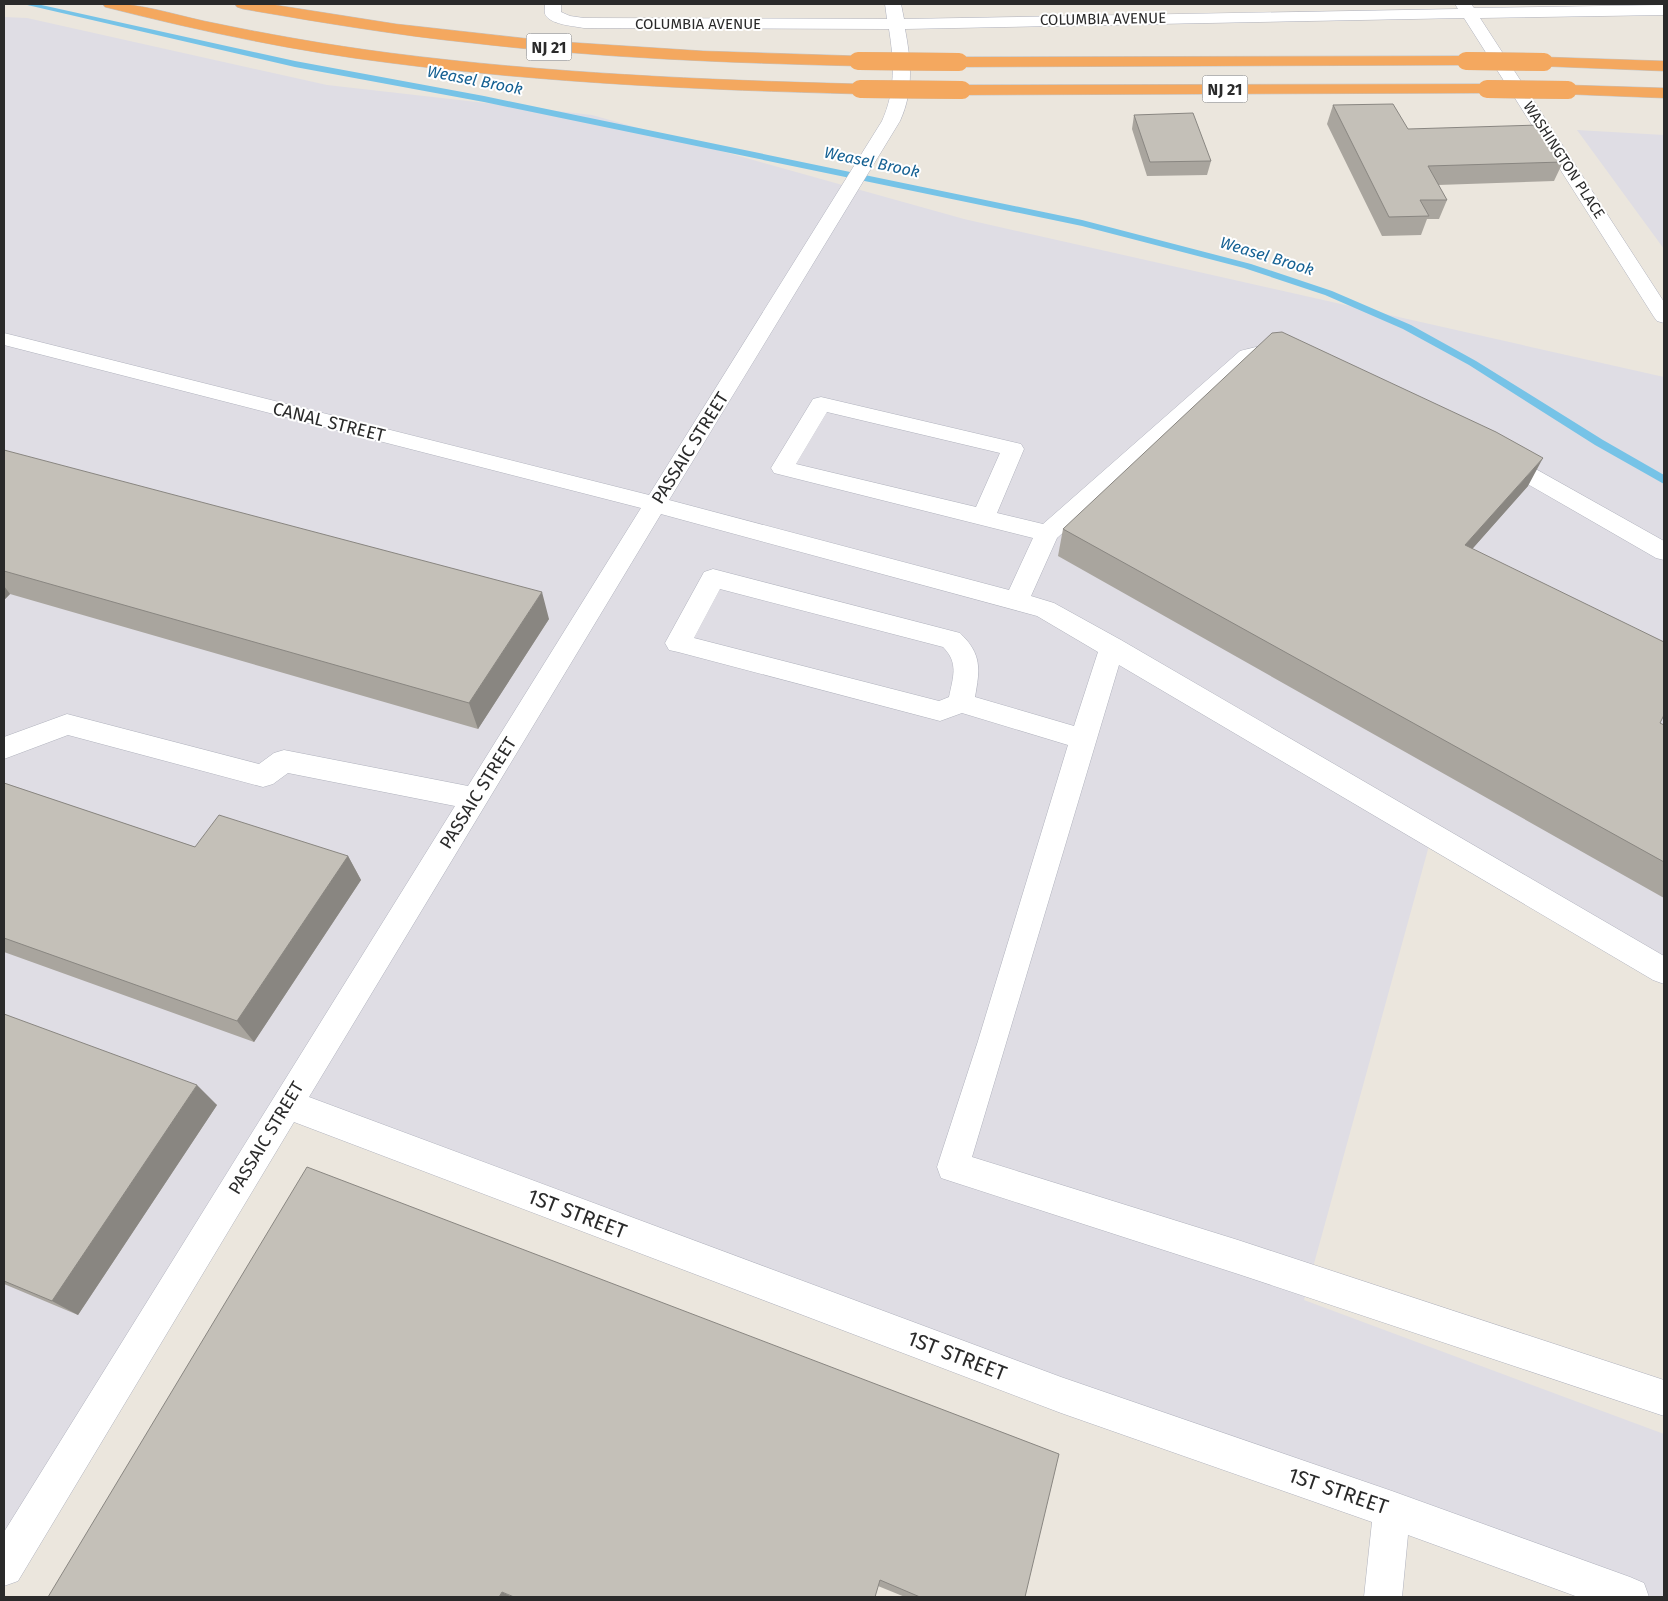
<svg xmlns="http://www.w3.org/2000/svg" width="1668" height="1601" viewBox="0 0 1668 1601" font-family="'Fira Sans',sans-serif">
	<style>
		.industrial { fill: #dfdde4 }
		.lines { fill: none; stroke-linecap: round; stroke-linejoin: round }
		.stream { fill: #76c3e7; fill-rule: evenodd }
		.minor-casing { stroke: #b0b2bd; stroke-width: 1 }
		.highway-casing { stroke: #c3c3c3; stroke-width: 1 }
		.minor { fill: #fff; fill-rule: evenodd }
		.highway { fill: #f4a85f; fill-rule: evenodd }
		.highway-bridge-casing { stroke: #c3c3c3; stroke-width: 18; stroke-linecap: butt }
		.highway-bridge { stroke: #f4a85f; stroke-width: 18 }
		.wall { fill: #a9a59e }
		.shaded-wall { fill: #898681 }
		.building { fill: #c4c0b8; stroke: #898681 }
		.labels { text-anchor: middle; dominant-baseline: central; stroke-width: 4; stroke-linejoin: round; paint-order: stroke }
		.far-street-label { font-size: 15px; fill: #2a2a2a; stroke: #fff }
		.shield { fill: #fff; stroke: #6a6a6a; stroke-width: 1 }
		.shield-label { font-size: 16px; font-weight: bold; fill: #2a2a2a }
		.far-water-label { font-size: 16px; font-style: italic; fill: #156193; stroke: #fff }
		.street-label { font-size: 18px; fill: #2a2a2a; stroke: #fff }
		.near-street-label { font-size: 21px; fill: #2a2a2a; stroke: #fff }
	</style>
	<rect width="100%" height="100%" fill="#ebe6dd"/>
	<path class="industrial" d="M4,17L27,18L327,85L592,115L964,219L1664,377V972L1430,842L1304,1300L1664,1434V1597H1620L288,1118L4,1573Z
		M1577,130L1664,135V249Z"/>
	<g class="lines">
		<path class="stream" d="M23,4H37L295,61L484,96L1082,220L1251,264L1332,291L1411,325L1476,361L1603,440L1664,475V484L1595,445L1469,365L1403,329L1325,295L1244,268L1082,226L484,102L295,67Z"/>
		<g class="minor-casing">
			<path id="minor" d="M545,4H561V12L570,16L584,18L887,19L885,4H901L904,19L1458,9L1455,4H1471L1474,8L1664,5V15L1480,18L1664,302V323L1657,321L1654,317L1464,18L905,29C911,61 914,90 900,121L669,500L1009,590L1033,538L774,473L771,468L813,399L821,397L1021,444L1024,449L997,513L1043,524L1240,351C1256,347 1284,338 1296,355L1292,360L1285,362L1274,358L1254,361L1057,538L1031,596L1054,603L1121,640L1664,956V984L1653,980L1119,665L972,1157L1238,1240L1664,1380V1416L1238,1274L941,1178L937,1167L978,1041L1068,745L962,713L940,721L678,652L669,650L665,643L704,572L713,569L960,633C982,654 980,669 975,697L1074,726L1098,652L1037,616L661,514L309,1097L1061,1377L1392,1491L1630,1577L1644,1583L1649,1597H1578L1408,1535L1402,1597H1364L1372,1522L1061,1413L294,1122L18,1581L4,1586V1532L455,806L288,773L273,784L263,787L68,735L4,759V737L67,714L259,764L274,753L284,750L468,786L641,508L4,345V333L649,495L882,121C896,90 894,61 889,29L584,28C574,26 553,25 546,16C544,13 545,8 545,4ZM827,412L1000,453L976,507L796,464ZM720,589L943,647C959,663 953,677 949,697L939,701L694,638Z
				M1501,451L1509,454L1664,541V560L1656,558L1493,464L1490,459L1493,454Z"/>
		</g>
		<g class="highway-casing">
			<path id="highway" d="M103,4C138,2 171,14 204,21C266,34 328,45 390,53C546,73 703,80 860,84L866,85L869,89L866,93L860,94C703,90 547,83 391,63C294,51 199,31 105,7Z
				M235,4H269L396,24L549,41L703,51L858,56L864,57L866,61L864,65L858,66C729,63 600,58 472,43C395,35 319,22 243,9L237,7Z
				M1466,56L1472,57L1474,61L1472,65L959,67L953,66L951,62L953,58L959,57Z
				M1544,57L1664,61V71L1538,66L1536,62L1538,58Z
				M1487,84L1493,85L1496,89L1493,93L962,95L956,94L953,90L956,86L962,85Z
				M1568,85L1664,88V98L1562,94L1559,90L1562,86Z"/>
		</g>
		<use href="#minor" class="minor"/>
		<use href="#highway" class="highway"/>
		<g class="highway-bridge-casing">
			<path id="highway-bridge" d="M858,61L959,62
				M1466,61L1544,62
				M860,89L962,90
				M1487,89L1568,90"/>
		</g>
		<use href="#highway-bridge" class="highway-bridge"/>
	</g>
	<path class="wall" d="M1333,105L1408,129L1563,162L1554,181L1438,185L1447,200L1439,219H1427L1421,235L1382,236L1327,124Z
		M1134,115L1211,161L1207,175L1147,176L1132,129Z
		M4,450L549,619L478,729L10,594L4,600Z
		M1528,486L1472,549L1660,723L1664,725V898L1058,556L1063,529Z
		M4,783L195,847L348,856L361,880L254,1042L4,952Z
		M4,1014L217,1105L78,1315L4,1284Z
		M307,1167L1025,1597H905L878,1586Z"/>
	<path class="shaded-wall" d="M1543,458L1528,486L1451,573L1465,545Z
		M4,586L10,594L4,600Z
		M542,592L549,619L478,729L469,703Z
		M348,856L361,880L254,1042L237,1021Z
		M197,1085L217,1105L78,1315L52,1301Z
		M502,1592L513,1597H499Z"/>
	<path class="building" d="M1393,104L1408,129L1539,125L1563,162L1428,166L1447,200H1420L1429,216L1389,217L1333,105Z
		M1193,113L1211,161L1150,162L1134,115Z
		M1282,332L1496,432L1543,458L1465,545L1664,642V715L1660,723L1664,725V862L1063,529L1272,333Z
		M4,450L542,592L469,703L4,571Z
		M4,783L195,847L219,815L348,856L237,1021L4,938Z
		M4,1014L197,1085L52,1301L4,1281Z
		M307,1167L1059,1454L1025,1597H920L880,1580L875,1597H514L502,1592L499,1597H48Z"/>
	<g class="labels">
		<g class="far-street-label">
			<text transform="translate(1103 19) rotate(-1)">COLUMBIA AVENUE</text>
			<text x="698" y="24">COLUMBIA AVENUE</text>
			<text transform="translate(1564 160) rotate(57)">WASHINGTON PLACE</text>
		</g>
		<g class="shield">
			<rect x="526.5" y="33.5" width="45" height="27" rx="4"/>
			<rect x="1202.5" y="75.5" width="45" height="27" rx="4"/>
		</g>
		<g class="shield-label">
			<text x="549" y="47">NJ 21</text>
			<text x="1225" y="89">NJ 21</text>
		</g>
		<g class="far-water-label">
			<text transform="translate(475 80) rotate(11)">Weasel Brook</text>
			<text transform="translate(872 162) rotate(12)">Weasel Brook</text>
			<text transform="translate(1267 256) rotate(17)">Weasel Brook</text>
		</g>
		<g class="street-label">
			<text transform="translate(329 422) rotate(14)">CANAL STREET</text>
			<text transform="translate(690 448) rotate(-58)">PASSAIC STREET</text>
			<text transform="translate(478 793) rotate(-58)">PASSAIC STREET</text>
			<text transform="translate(266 1138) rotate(-59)">PASSAIC STREET</text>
		</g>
		<g class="near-street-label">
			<text transform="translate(577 1214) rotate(21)">1ST STREET</text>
			<text transform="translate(957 1356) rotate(21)">1ST STREET</text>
			<text transform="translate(1338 1491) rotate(19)">1ST STREET</text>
		</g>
	</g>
	<rect width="1668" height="1601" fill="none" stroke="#2a2a2a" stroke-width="10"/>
</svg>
